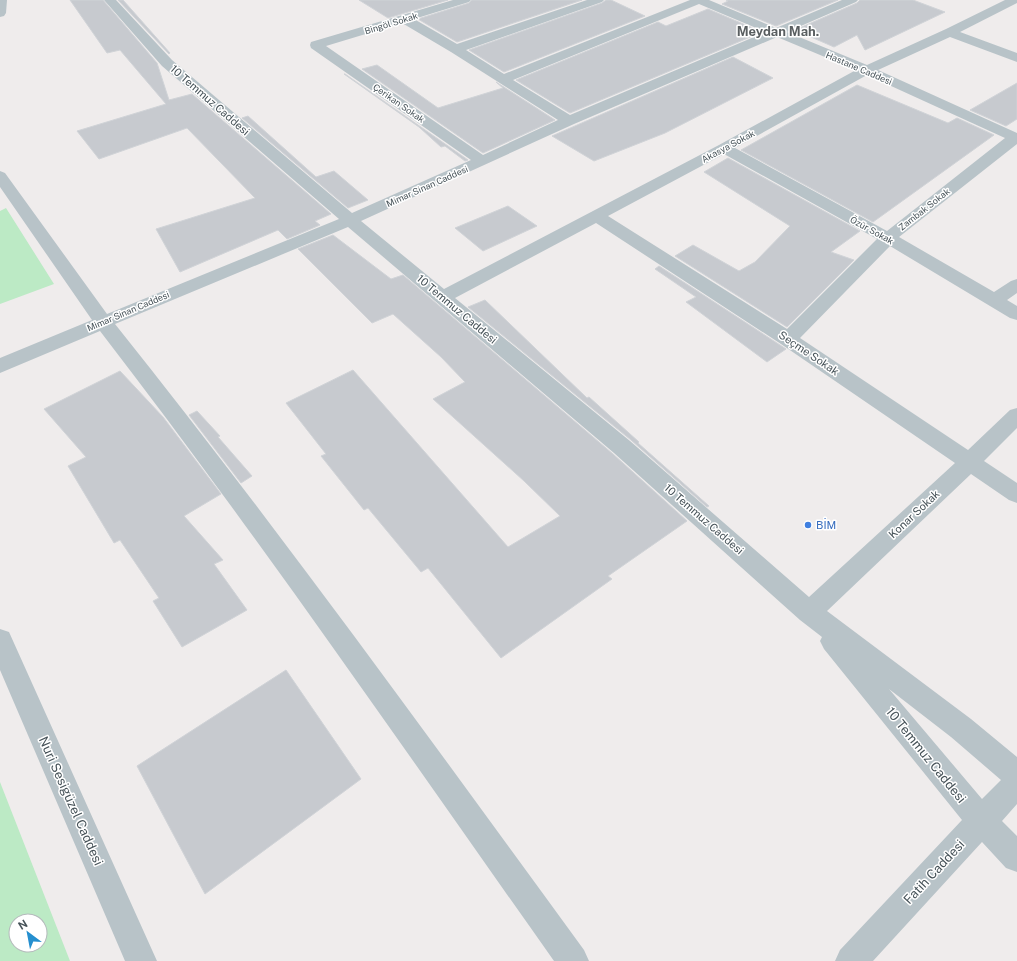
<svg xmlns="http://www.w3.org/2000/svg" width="1017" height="961" viewBox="0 0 1017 961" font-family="'Public Sans',sans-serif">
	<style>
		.green { fill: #bceac5; fill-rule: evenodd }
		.building { fill: #c7cacf; stroke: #d0d3d7 }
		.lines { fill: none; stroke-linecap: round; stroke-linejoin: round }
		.minor { fill: #b8c3c8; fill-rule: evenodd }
		.shop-dot { fill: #3f7fe0; stroke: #fff; stroke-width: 1.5 }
		.labels { text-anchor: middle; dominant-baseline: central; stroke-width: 3; stroke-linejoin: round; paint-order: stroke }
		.far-street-label { font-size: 9px; fill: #465258; stroke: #fff }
		.street-label { font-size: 11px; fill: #465258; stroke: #fff }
		.shop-label { font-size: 11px; fill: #366cbe; stroke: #fff; text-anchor: start }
		.far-district-label { font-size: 13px; font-weight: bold; fill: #595e60; stroke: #fff }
		.near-street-label { font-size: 13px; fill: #465258; stroke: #fff }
	</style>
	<rect width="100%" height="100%" fill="#efecec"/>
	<path class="green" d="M6,208L54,284L0,304V211Z
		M0,782L70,961H0ZM16,921H40V945H16Z"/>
	<path class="building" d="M70,0H103L157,63L169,100L192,94L331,214L315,221L320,225L287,239L278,230L180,272L156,229L255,198L187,128L99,159L77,131L166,104L120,50L107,53Z
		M118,0H123L170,53L169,54Z
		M359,0H448L388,18Z
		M472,0H582L457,42L418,19L469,3Z
		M606,0H611L645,16L504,72L469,50L602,3Z
		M726,0H838L776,26L722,4L728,1Z
		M860,0H913L945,12L865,50L857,35L834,47L795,30L857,3Z
		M708,9L762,32L570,113L516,80L658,22L666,26Z
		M733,57L773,78L665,133L594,161L552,136Z
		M377,65L438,108L503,88L496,82L555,120L483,153L362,69Z
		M344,74H345L468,160L465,161L445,146L441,147L419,127Z
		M1017,83V119L1006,126L970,110Z
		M857,85L948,123L957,118L994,135L873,222L741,150Z
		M248,116L316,177L334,171L368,200L348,208L242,118Z
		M728,158L860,231L831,252L854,260L787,327L675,256L693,245L739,271L755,262L790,226L704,172Z
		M508,206L537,226L483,251L455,228Z
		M333,235L391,279L403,275L613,454L687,521L608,576L612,579L501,658L428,568L421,572L368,508L364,510L321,456L326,454L286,403L353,370L508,547L560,516L524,481L433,399L465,382L441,357L393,314L372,323L298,249Z
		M659,266L780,345L786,349L767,362L686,302L696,297L655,269Z
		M485,300L587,398L589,397L639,442L638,443L709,506L707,507L631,440L468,307Z
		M120,371L163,417L221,494L184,516L223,560L214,564L247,610L182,647L153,601L159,598L120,540L114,543L68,466L86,457L44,409Z
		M197,411L220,436L218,437L252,476L241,483L189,415Z
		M286,670L361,779L205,894L137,766Z"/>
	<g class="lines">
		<path class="minor" d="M0,0H7L6,13L4,16L0,17Z
			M104,0H116L172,60L352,213L471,160L311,48L310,45L311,42L453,0H471L469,2L414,19L457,44L587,0H604L602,2L466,50L504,74L690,0H709L776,28L842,0H858L856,2L787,32L867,65L946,29L1005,0H1017V3L960,32L1017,53V62L950,37L878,70L1017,133V144L899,237L994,292L1011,281L1017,279V293L1007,300L1017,306V320L1010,318L890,246L800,338L968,450L1010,410L1017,408V428L984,461L1017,483V503L1009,500L971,474L827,611L971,719L1017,757V804L1002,821L1017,836V872L1006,868L982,842L873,961H835L840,950L962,820L824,649L820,641L822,637L800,620L614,453L348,227L115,324C278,528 430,739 584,950L589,961H554C404,749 258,536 100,331L0,373V358L92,320L0,187V171L5,173L107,314L339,219L162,66ZM699,4L766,32L570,115L513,80ZM402,23L451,52L558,120L483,155L326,46ZM777,37L856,70L719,145L444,289L361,221L574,124ZM867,75L1005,138L887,231L735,148ZM724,154L877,239L787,329L608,216ZM596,223L781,344L955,463L809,597L630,441L455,298ZM889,689L951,737L1001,780L982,799Z
			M0,629L9,632L157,961H125L0,670Z"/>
	</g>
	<circle class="shop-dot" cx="808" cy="525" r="4"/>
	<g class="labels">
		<g class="far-street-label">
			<text transform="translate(391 23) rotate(-17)">Bingöl Sokak</text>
			<text transform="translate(859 68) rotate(23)">Hastane Caddesi</text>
			<text transform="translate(399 103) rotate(35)">Çerikan Sokak</text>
			<text transform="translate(728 146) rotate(-28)">Akasya Sokak</text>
			<text transform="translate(427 186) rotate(-24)">Mimar Sinan Caddesi</text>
			<text transform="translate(924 209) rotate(-38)">Zambak Sokak</text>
			<text transform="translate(872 230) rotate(29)">Özür Sokak</text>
			<text transform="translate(128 311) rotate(-23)">Mimar Sinan Caddesi</text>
		</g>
		<g class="street-label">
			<text transform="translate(210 100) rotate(41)">10 Temmuz Caddesi</text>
			<text transform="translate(457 309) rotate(40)">10 Temmuz Caddesi</text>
			<text transform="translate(809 353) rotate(34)">Seçme Sokak</text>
			<text transform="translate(914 514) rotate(-43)">Konar Sokak</text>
			<text transform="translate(704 519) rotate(41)">10 Temmuz Caddesi</text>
		</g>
		<g class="shop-label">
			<text x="816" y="525">BİM</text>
		</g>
		<g class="far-district-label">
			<text x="778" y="31">Meydan Mah.</text>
		</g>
		<g class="near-street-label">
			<text transform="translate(926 755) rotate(51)">10 Temmuz Caddesi</text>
			<text transform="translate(71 801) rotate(66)">Nuri Sesigüzel Caddesi</text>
			<text transform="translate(934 872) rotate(-47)">Fatih Caddesi</text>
		</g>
	</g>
	<g transform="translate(28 933) rotate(328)"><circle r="19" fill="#ffffff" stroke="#b5babc"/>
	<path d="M0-3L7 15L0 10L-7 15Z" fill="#258fcf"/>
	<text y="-6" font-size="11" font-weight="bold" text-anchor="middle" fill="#465258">N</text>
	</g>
</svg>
